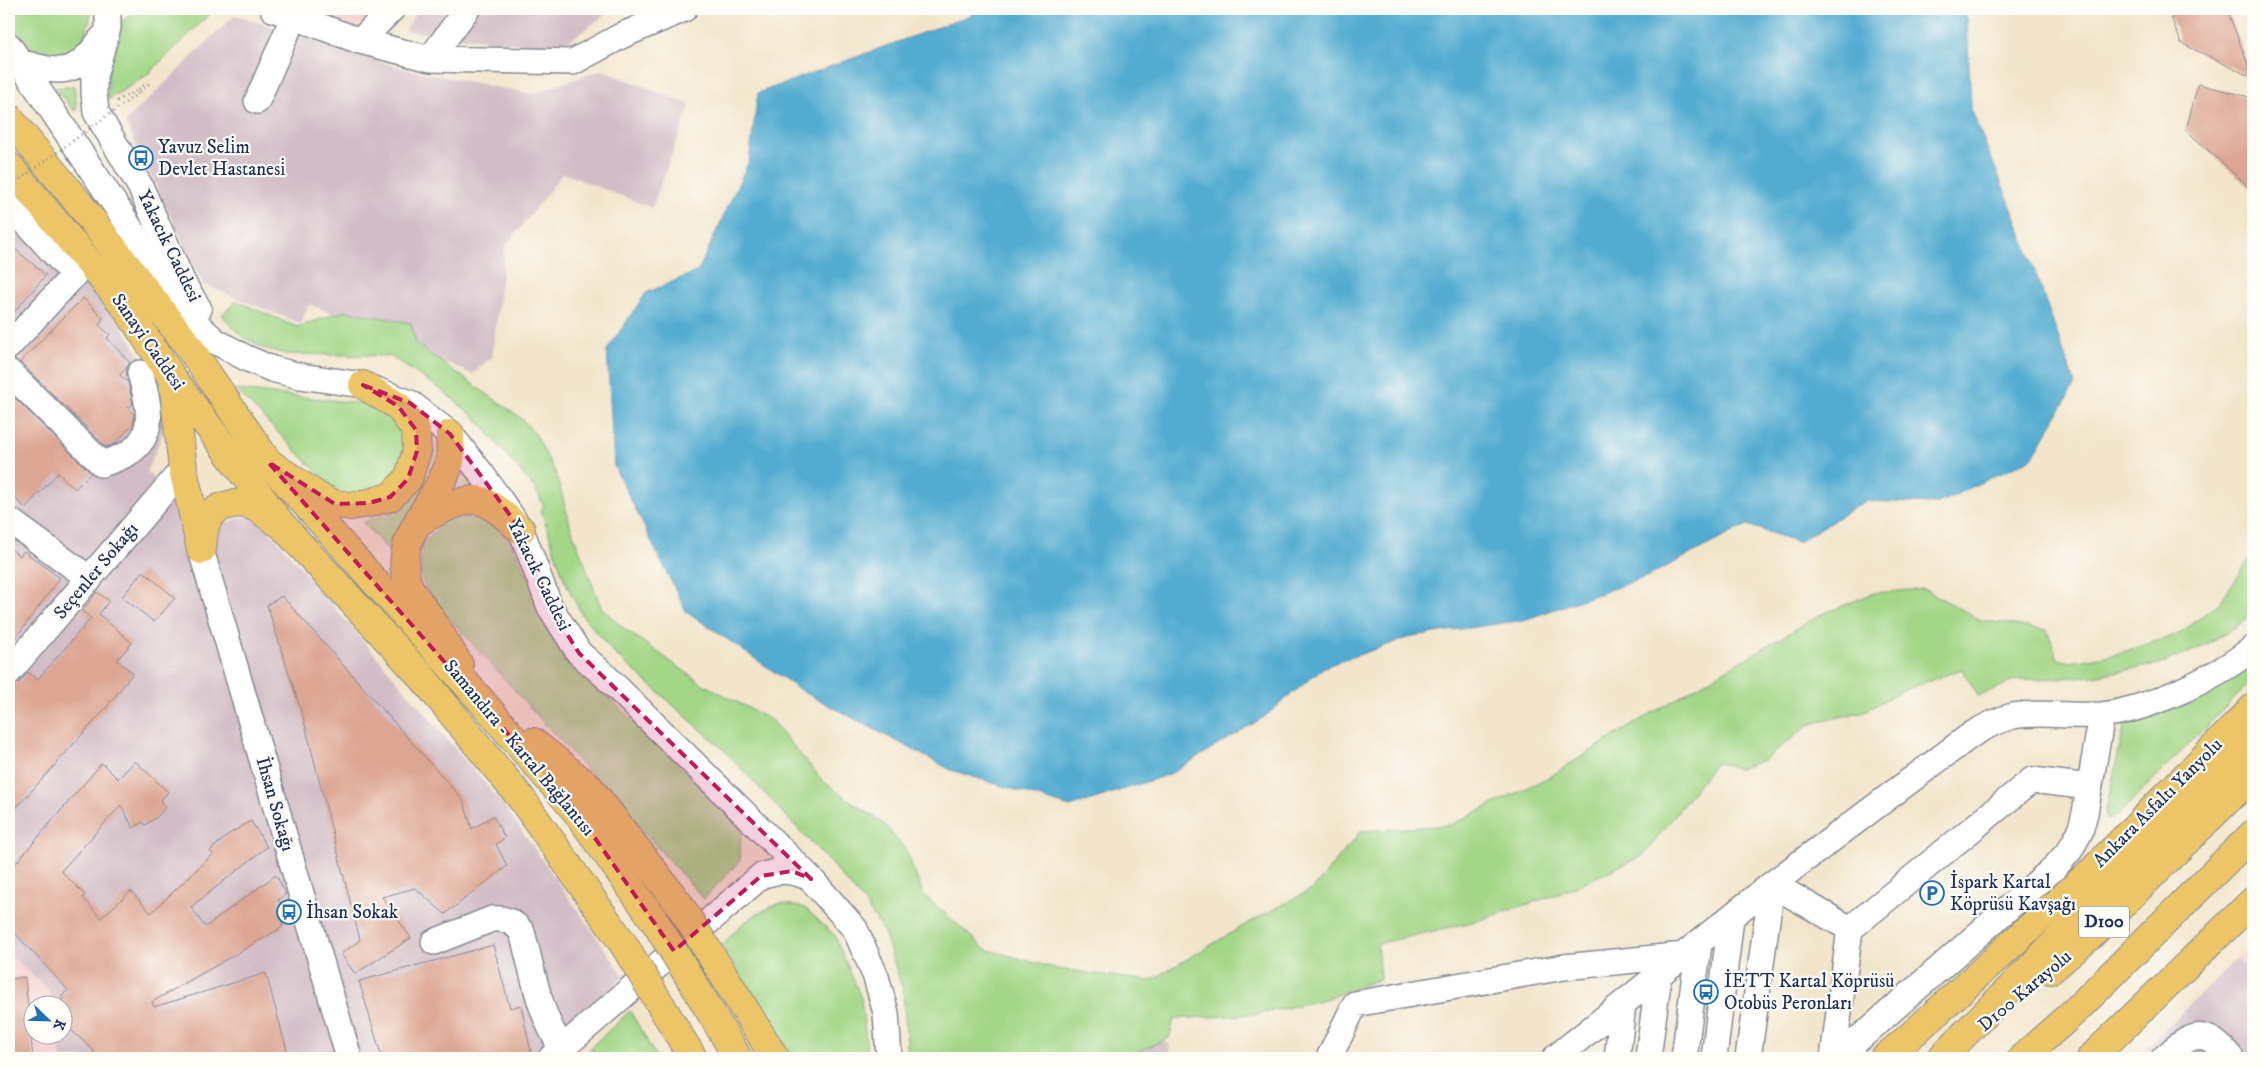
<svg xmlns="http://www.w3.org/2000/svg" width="2262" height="1067" viewBox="0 0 2262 1067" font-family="'IM FELL DW Pica',serif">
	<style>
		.built { fill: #f7cfd1 }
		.industrial { fill: #d2bdc6 }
		.green { fill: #a3d686; stroke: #5f8272 }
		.water { fill: #52acd0; stroke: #366e97 }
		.building { fill: #dda693 }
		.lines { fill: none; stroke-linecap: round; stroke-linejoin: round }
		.minor-casing { stroke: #868a94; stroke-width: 28 }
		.major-casing { stroke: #868a94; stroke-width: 30 }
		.highway-casing { stroke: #868a94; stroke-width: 30 }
		.path { stroke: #868a94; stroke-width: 3; stroke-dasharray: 1 4; stroke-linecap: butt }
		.minor { stroke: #fff; stroke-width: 25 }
		.major { stroke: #ecc569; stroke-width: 28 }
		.highway { stroke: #ecc569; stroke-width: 28 }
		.highway-bridge-casing { stroke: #868a94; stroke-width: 30; stroke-linecap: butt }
		.path-bridge { stroke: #868a94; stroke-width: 3; stroke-dasharray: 1 4; stroke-linecap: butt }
		.highway-bridge { stroke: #ecc569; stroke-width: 28 }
		.marked { fill: #c2185b; fill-opacity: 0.2; stroke: #c2185b; stroke-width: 4; stroke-dasharray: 10 6; stroke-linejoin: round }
		.labels { text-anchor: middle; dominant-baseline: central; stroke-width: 4.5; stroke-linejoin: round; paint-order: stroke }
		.shield { fill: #fdfcf7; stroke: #5f6c8c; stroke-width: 1 }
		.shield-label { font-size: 18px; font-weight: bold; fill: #1b2f5e }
		.poi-label { font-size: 19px; fill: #1b2f5e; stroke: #fdfcf7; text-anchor: start }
		.street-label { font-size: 19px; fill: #1b2f5e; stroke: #fdfcf7 }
	</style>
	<rect width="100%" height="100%" fill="#fdfcf7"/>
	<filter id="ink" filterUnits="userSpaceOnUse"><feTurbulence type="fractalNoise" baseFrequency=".02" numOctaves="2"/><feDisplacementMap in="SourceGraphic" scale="10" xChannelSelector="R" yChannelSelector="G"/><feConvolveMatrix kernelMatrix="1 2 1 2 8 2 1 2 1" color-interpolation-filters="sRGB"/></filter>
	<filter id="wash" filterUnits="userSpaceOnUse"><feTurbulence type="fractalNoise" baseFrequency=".0096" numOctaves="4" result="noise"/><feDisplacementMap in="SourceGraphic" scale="20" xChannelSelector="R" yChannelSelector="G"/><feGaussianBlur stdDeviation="1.12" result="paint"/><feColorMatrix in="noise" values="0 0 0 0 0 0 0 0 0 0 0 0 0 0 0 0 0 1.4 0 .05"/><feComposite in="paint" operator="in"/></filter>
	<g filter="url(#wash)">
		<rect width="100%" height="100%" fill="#f2e5cb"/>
		<path class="built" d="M305,9H384L381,15L352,28Z
			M2253,942V973L2237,958Z
			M9,955L49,990L52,1004H32V1034L57,1035L61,1058H9Z"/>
		<path class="industrial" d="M418,9H613L559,48L405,31Z
			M235,15L404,69L532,94L602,70L690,105L652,208L563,173L505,247L492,357L473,374L309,304L301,324L203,284L125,122Z
			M9,175L106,301L173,409L147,471L198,530L255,514L505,807L624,976L539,1058H61L57,1035L62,1034V1004H52L49,990L9,955Z
			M2237,958L2253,973V1058H2136Z
			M1123,1034L1169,1043L1170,1058H1088Z
			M591,1047L598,1058H579Z"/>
		<path class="green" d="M9,9H92C89,22 85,41 74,51C49,72 9,36 9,9Z
			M140,9H215L147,75L108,100C108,70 105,23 140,9Z
			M74,86L77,109L74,111L55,88Z
			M236,301L297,327L345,311L411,323L416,344L521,418L536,435L556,474L571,528L601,607L622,627L701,683L771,720L824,782L884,824L907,852L923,894L985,949L1058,969L1150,981L1243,926L1314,888L1361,831L1450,825L1549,777L1640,720L1820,615L1874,593L1924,589L1981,620L2047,630L2058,659L2071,662L2116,654L2179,634L2220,602L2253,554V616L2202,647L2165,663L2093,676L2016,680L1978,696L1962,669L1899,692L1865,711L1810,724L1764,760L1738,769L1716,762L1644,855L1561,893L1477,921L1377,944L1380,979L1325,999L1259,1014L1174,1019L1169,1038L1124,1058H908L903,990L884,932L864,902L831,864L724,750L614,653L582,615L564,579L541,510L544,506L536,490L474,416L440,389L390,356L286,354L263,348L240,335L222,315Z
			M236,390L379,405L405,427L407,455L397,477L377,493L350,497L329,484Z
			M438,441L443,448L394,557L363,522C373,519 384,516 393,512C420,497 430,469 438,441Z
			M462,470L477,488L452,492Z
			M480,517L503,530L580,670L741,825L740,860L704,899L431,598L420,575L422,544L446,519Z
			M2253,656V680L2116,817L2107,820L2105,814L2128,710Z
			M781,903L805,908L835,936L861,998L868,1058H793L722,946C739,924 754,913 781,903Z
			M630,1011L657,1058H598L591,1047Z"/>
		<path class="water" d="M972,9H1962L1967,18L1971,109L2017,221L2075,384L2032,458L1936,504L1865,501L1798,542L1747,525L1646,577L1524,620L1413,636L1324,667L1264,717L1170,774L1070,807L951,770L802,691L686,611L614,466L607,350L646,293L698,271L749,161L758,93L971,15Z"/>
		<g id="blocks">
			<path class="building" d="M2168,9H2227L2253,78L2181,43Z
				M2198,84L2253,98V191L2186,130Z
				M9,244L46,275L9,318Z
				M83,298L103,318L99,325L110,335L107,338L130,363L120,375L128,382L129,387L133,404L128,408L134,414L133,424L115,444L106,447L20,362Z
				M9,392L91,473L75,489L58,473L25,508L9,492Z
				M9,548L20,556L24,551L60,578L9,647Z
				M143,571L175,598L154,622L122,597Z
				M97,592L109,601L99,614L132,643L117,660L133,673L105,709L9,816V686L20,682L28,672L37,680L91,618L82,611Z
				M282,596L463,800L472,829L493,816L505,838L496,844L507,866L445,914L415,888L382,897L411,938L355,974L341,954L360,940L303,717L267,605Z
				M135,761L168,792L160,801L166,807L157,817L145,825L142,822L133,828L121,805L61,871L85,895L83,898L101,918L131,891L151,913L213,854L210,851L229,834L251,821L267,847L191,907L205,927L276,875L286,894L278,900L291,917L281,924L283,927L152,1002L154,1007L266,973L289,1058H96L93,1050L62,1022V996L68,990L9,927V871L102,763L118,779Z
				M493,945L510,1008L521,1005L531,1052L523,1058H382L359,981Z
				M25,977L33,1058H9V979Z"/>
		</g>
	</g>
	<g filter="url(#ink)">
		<use href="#blocks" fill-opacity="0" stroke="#868a94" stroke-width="1"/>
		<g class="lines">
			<g class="minor-casing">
				<path id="minor" d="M108,9V28L94,76V93L96,112L140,186L183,283L199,309
					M273,9L360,41L430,59L573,62L623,35L684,9
					M360,41L392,9
					M9,46L124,218L165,288L202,329L215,341L246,358L272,369L300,376L363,385L410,403L450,434L481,473L521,530L550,607L579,653L603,674L811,879L855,929L876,977L886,1013L889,1058
					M430,59L467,9
					M20,62C61,74 75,77 101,39
					M257,101L294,16
					M9,204L74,275L9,346
					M9,372L102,464C110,461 120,458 127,454C159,435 148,401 140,373
					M9,520L90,579
					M201,550L349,1058
					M9,672L183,469
					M1772,884L1850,929L1833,1058
					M1850,929L2032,780L2090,787
					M434,942L492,919C506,918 514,922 522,932C533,972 539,1014 562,1048
					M551,1058L761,876C782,869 790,870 810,878
					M1329,1058L1355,1004L1564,967L1685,955
					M1555,1058L1772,884L1971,735C1984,727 1997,720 2013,716C2037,711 2074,717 2101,715C2148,710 2216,678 2253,648
					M1617,1058L1623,1004
					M1648,1058L1659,975
					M1684,1058L1699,944
					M1714,1058L1731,918
					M1748,1058L1772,884
					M1837,1058L2055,867L2070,850L2080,832L2085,813L2102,715
					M2164,1058C2192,1032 2205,1027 2231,1058"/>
			</g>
			<g class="major-casing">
				<path id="major" d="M9,118L78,202L187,344L268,462L319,497L335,504L350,506L369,503L390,497L408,479L417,451L416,430L398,406L363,385
					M9,166L125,306L173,379L281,524
					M173,381L183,469L201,550
					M450,434C450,442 452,453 450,461C438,502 391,538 408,584C414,598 423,607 431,619C441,634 450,650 459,665
					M419,522C433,513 467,494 484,502C498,508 509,520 521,530
					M202,549C203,540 203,529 207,521C214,506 235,500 251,506C259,508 268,516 275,521
					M1884,1058L1906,1040L2093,870L2253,708
					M2091,1058L2253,901"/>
			</g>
			<g class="highway-casing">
				<path id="highway" d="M268,462L478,697L576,811L654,920
					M281,524L422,677L521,798L624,945
					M533,742L589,787L679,904
					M716,963L775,1058
					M2051,970L2088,938L2253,775
					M693,983L738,1058
					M662,1007L693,1058
					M1941,1058L2248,748L2253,740
					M2022,1058L2077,1009L2253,834"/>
			</g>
			<path class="path" d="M140,92L146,87
				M117,101L150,83"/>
			<use href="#minor" class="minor"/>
			<use href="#major" class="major"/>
			<use href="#highway" class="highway"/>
			<g class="highway-bridge-casing">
				<path id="highway-bridge" d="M679,904L716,963
					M654,920L693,983
					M624,945L662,1007"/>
			</g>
			<path class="path-bridge" d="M12,185L140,92"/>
			<use href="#highway-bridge" class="highway-bridge"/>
		</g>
	</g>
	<path class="marked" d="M363,385L410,403L450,434L521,530L550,607L579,653L811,879L792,871L761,876L674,951L576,811L268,462L335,504L369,503L390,497L408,479L417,451L416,430L398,406Z"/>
	<defs>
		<g id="bus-ring" transform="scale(1.25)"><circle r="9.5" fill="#fdfcf7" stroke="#1f6fb2" stroke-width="1.5"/><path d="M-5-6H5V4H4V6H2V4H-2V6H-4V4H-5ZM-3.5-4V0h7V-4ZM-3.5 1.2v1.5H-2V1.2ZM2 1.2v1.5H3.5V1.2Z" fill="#1f6fb2"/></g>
		<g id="parking-ring" transform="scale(1.25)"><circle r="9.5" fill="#fdfcf7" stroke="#1f6fb2" stroke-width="1.5"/><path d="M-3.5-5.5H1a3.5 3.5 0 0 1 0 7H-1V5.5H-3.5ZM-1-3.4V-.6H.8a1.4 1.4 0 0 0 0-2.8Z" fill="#1f6fb2"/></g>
	</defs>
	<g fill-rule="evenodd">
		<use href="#bus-ring" x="141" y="158"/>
		<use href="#parking-ring" x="1932" y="893"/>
		<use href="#bus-ring" x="289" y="912"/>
		<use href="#bus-ring" x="1706" y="992"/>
	</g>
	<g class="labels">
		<rect class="shield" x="2079" y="906.5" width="50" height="31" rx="4"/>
		<g class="shield-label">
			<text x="2104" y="922">D100</text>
		</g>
		<g class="poi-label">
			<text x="158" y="147">Yavuz Seli̇m<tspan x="158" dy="22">Devlet Hastanesi̇</tspan></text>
			<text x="1950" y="882">İspark Kartal<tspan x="1950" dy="22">Köprüsü Kavşağı</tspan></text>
			<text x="306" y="912">İhsan Sokak</text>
			<text x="1724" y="981">İETT Kartal Köprüsü<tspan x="1724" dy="22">Otobüs Peronları</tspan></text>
		</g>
		<g class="street-label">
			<text transform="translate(169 246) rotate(64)">Yakacık Caddesi</text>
			<text transform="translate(148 342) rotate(55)">Sanayi Caddesi</text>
			<text transform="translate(96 571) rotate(-50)">Seçenler Sokağı</text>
			<text transform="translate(539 575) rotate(64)">Yakacık Caddesi</text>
			<text transform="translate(519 748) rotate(50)">Samandıra - Kartal Bağlantısı</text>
			<text transform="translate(2158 803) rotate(-45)">Ankara Asfaltı Yanyolu</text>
			<text transform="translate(275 804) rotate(74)">İhsan Sokağı</text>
			<text transform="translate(2025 991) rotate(-40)">D100 Karayolu</text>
		</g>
	</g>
	<rect width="2262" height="1067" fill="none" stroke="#fdfcf7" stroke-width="30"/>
	<g transform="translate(48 1020) rotate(113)"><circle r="24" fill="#fdfcf7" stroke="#a3aaba"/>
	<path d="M0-4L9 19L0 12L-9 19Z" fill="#1f6fb2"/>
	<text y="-8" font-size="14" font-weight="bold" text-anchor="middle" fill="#1b2f5e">K</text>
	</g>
</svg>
